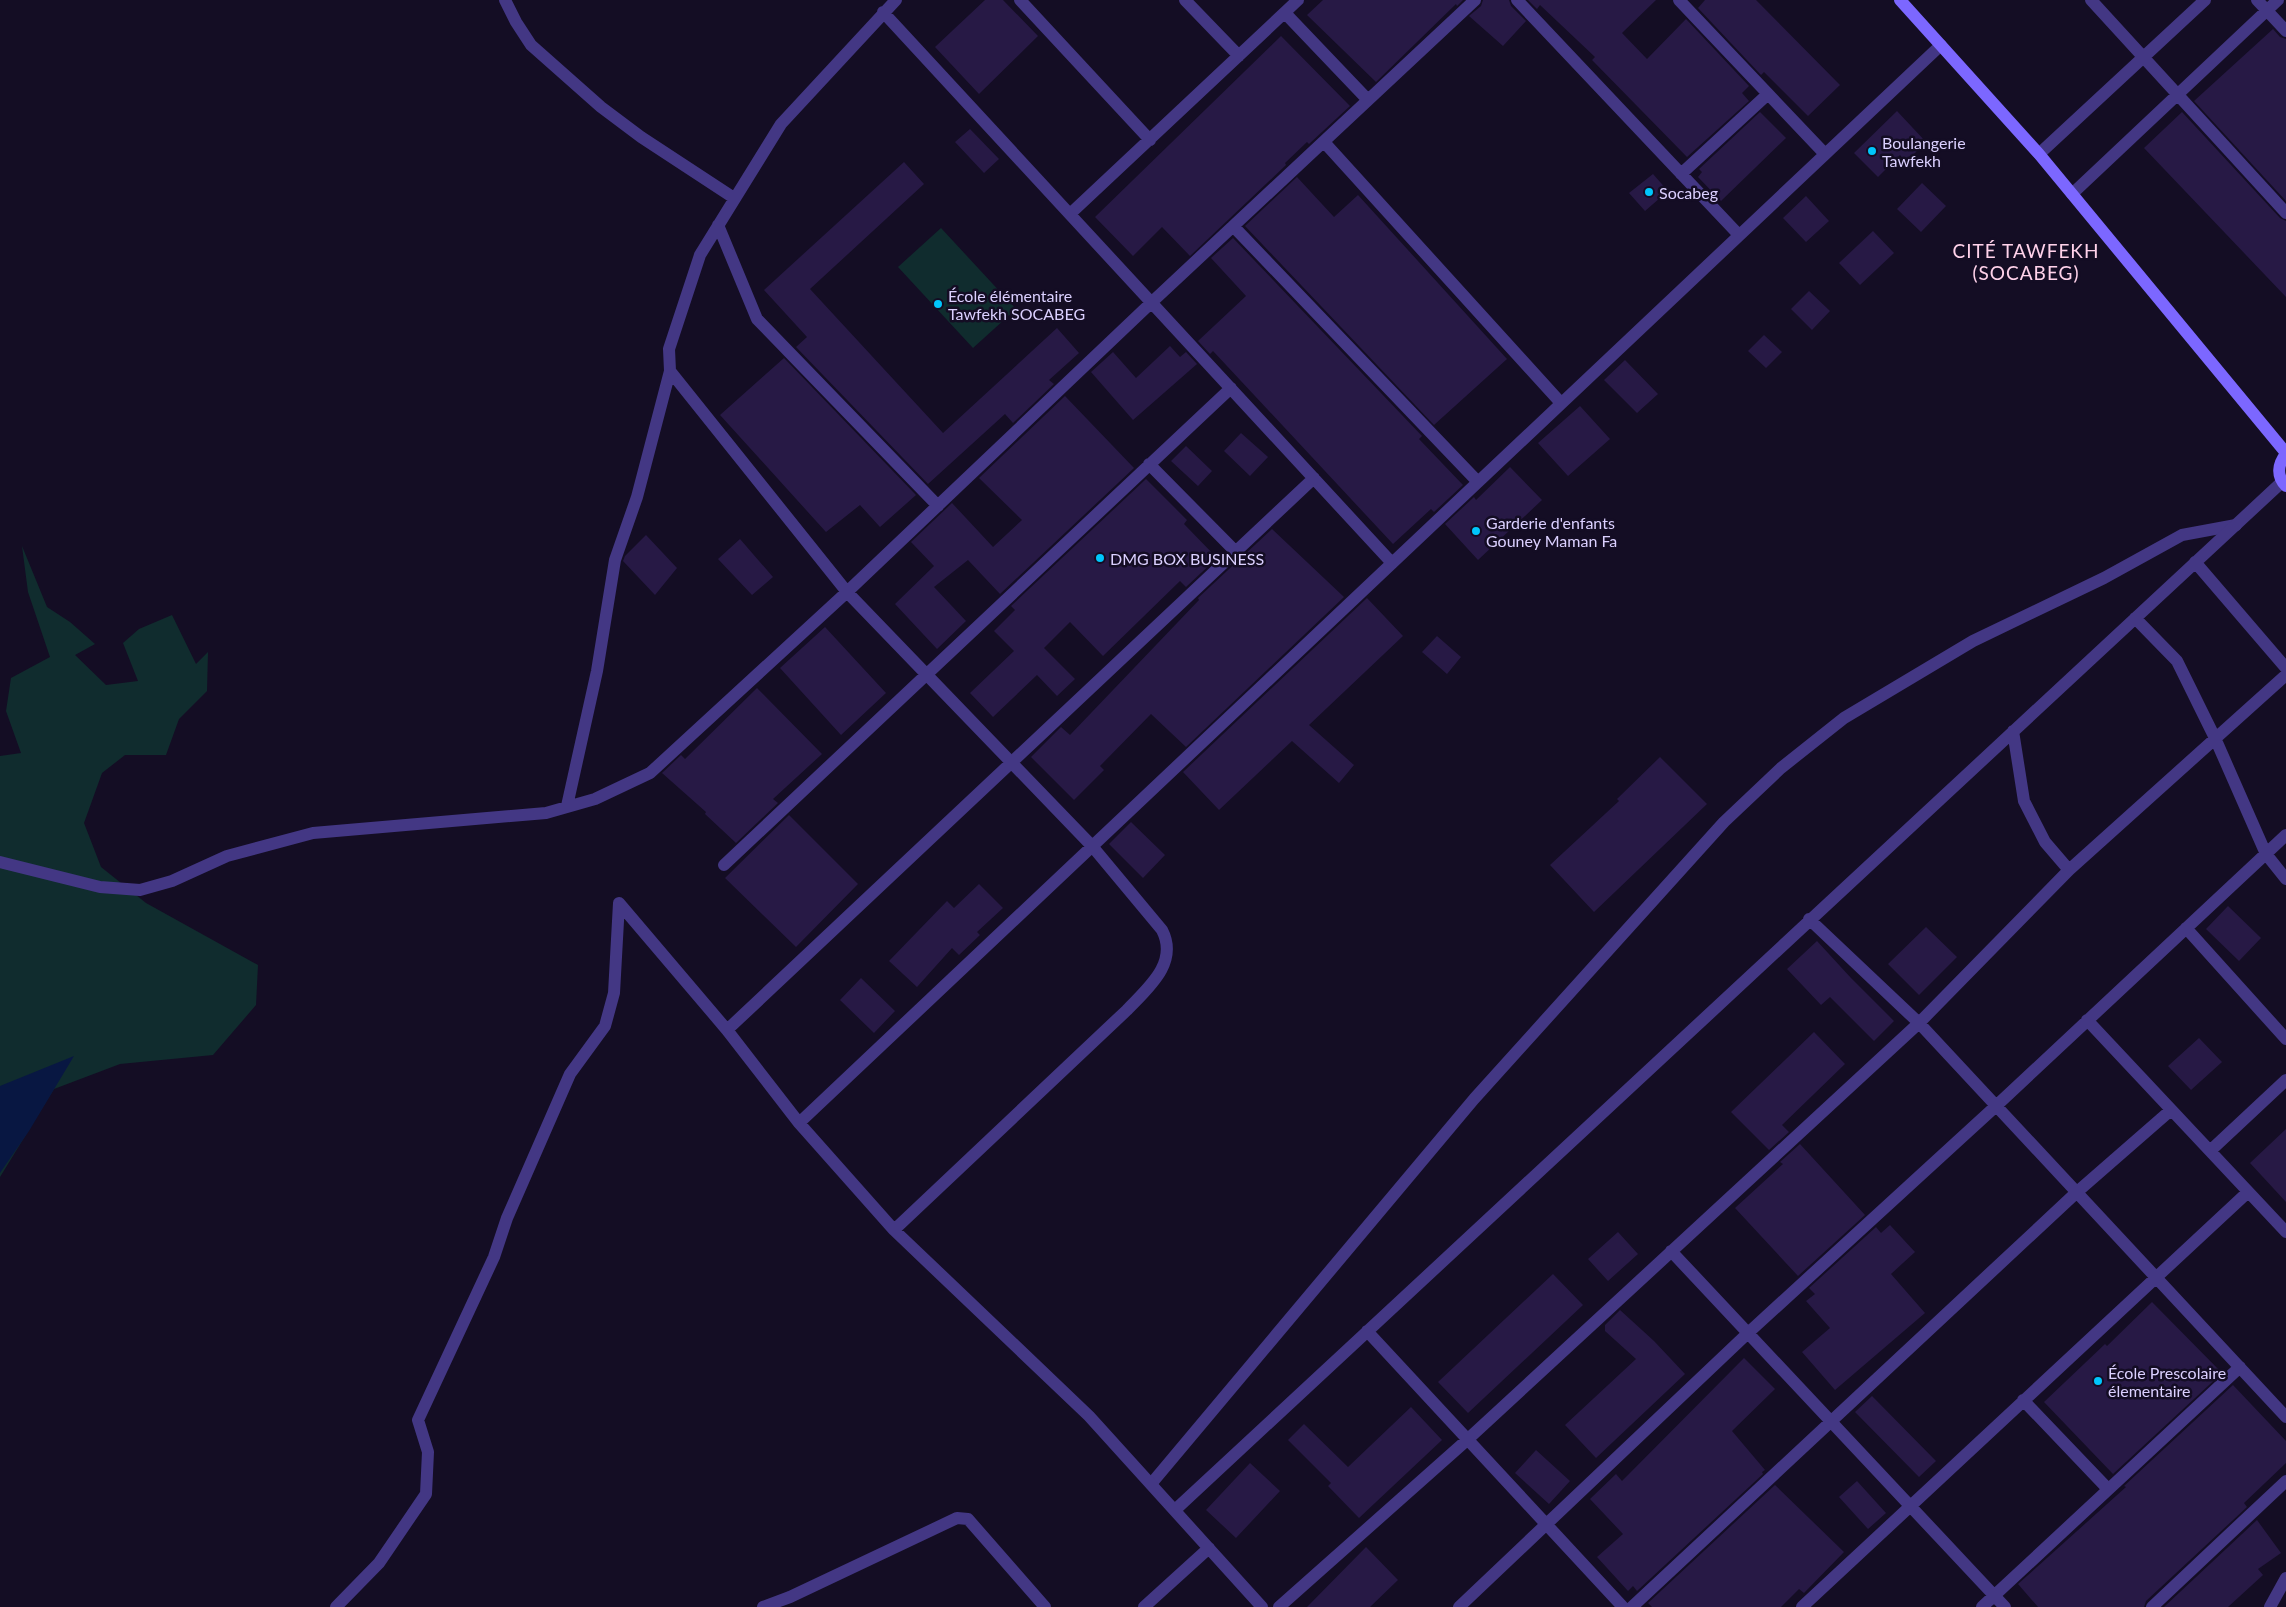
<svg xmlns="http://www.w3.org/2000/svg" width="2286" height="1607" viewBox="0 0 2286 1607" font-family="Lato,sans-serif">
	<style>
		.green { fill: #102c2e }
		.water { fill: #081742 }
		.building { fill: #271945 }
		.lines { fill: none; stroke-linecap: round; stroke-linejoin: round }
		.lane { stroke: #433784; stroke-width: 12 }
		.street { stroke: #433784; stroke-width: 12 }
		.secondary { stroke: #7c67ff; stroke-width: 12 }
		.poi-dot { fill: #00c6fb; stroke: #140d24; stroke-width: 2 }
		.labels { text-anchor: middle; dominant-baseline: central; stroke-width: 5; stroke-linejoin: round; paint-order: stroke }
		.poi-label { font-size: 16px; fill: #dbd0ff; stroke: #140d24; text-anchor: start }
		.quarter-label { font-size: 19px; letter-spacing: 1px; fill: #ffd2ea; stroke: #140d24 }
	</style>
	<rect width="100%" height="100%" fill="#140d24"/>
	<path class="green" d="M941,228L1016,309L973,348L898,267Z
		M22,546L47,607L70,622L95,644L75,655L106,685L138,681L123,643L139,629L172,615L196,664L208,652L207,691L179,719L166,755H125L102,773L84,823L101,867L146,903L258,965L256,1005L213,1055L120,1064L54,1089L0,1177V756L21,753L6,711L11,678L50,657L28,592Z"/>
	<path class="water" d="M74,1056L29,1131L0,1173V1086Z"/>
	<path class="building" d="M985,0H1003L1038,36L979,94L935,47Z
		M1323,0H1463L1457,6L1456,4L1376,82L1307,15Z
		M1483,0H1509L1511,6L1526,21L1503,46L1469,16L1481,6Z
		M1528,0H1656L1622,33L1647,59L1686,19L1749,86L1742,93L1749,101L1687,157L1592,60L1595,57L1540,5L1537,9Z
		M1705,0H1756L1840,85L1808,116L1764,72L1761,75L1698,8Z
		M2273,29L2280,37L2286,39V201L2194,101Z
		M1281,36L1350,106L1309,144L1307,142L1285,163L1286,165L1190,256L1162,227L1133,256L1095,217Z
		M1897,111L1926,142L1906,162L1900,155L1878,177L1854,153Z
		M1760,112L1786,138L1721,201L1698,177L1702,172L1699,169Z
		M2182,112L2280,218L2286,221V297L2144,148Z
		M970,129L999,159L984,173L955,142Z
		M904,162L924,184L810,289L943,433L1057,328L1079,353L1049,380L1054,384L1013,423L1005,414L928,484L796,347L807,337L764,290Z
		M1653,174L1668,191L1645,211L1629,193Z
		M1297,177L1334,217L1358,195L1507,359L1434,425L1245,226Z
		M1922,183L1946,206L1921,232L1897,209Z
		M1806,196L1829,221L1806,242L1783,218Z
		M1873,231L1894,253L1860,285L1839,263Z
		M1233,238L1422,436L1419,439L1463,485L1434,512L1431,509L1393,544L1213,351L1210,354L1198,341L1246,296L1211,258Z
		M1809,291L1830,311L1812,330L1791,309Z
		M1764,335L1782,352L1766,368L1748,351Z
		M1170,346L1180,357L1186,352L1197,364L1133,420L1091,372L1113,352L1136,378Z
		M784,358L916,495L880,527L860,505L826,532L720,415Z
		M1625,360L1658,394L1637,413L1604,380Z
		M1065,396L1134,468L1000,594L968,560L934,587L966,621L937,649L895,604L934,566L911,542L952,503L993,547L1022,520L979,478Z
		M1580,406L1610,439L1568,476L1538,443Z
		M1241,433L1268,457L1250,476L1224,451Z
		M1186,446L1212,471L1198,486L1171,461Z
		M1510,467L1542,500L1478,560L1445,524L1474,497L1476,500Z
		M1146,479L1187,520L1184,524L1217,558L1186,587L1180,581L1103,656L1070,622L1044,648L1075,679L1057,696L1037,675L993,717L970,693L1014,651L994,631L1015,610L1011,606Z
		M1272,529L1344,597L1186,747L1151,714L1100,766L1104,770L1074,800L1031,757L1061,727L1070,735L1199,600L1198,598Z
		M646,535L677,568L655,595L623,561L625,556Z
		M740,539L773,577L752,595L718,559Z
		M1367,598L1403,636L1309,725L1354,765L1339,783L1292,741L1219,810L1183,772Z
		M825,627L886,693L841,735L780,668Z
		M1437,636L1461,657L1447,674L1422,652Z
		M757,688L822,754L773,799L778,803L736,843L705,814L706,812L662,773L681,755L685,759Z
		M1660,757L1707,804L1594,912L1550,865L1619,801L1617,799Z
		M789,815L858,884L796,947L725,878Z
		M1131,822L1165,855L1143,878L1109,844Z
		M979,884L1003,908L977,932L980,935L959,955L952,948L917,987L889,961L947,901L954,908Z
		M2228,906L2261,938L2239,961L2206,929Z
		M1926,927L1957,957L1919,995L1888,964Z
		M1817,941L1851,978L1894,1021L1874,1041L1830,997L1821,1005L1787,969Z
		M861,978L895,1011L874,1033L840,1000Z
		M1814,1032L1845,1064L1782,1125L1789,1132L1769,1150L1731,1112Z
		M2199,1038L2222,1062L2191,1090L2168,1066Z
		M2286,1129V1202L2250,1163Z
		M1800,1144L1865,1215L1798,1276L1735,1208L1783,1164L1780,1162Z
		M1890,1225L1915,1252L1891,1274L1925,1313L1835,1390L1802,1352L1830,1328L1806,1301L1815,1294L1809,1288L1876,1227L1881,1233Z
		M1618,1232L1638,1254L1608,1281L1588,1259Z
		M1553,1274L1583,1305L1468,1413L1438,1382Z
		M2152,1302L2222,1373L2113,1474L2044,1402L2105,1344L2107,1346Z
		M1620,1310L1654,1341L1685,1374L1596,1458L1565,1425L1636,1359L1605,1331V1325Z
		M1744,1358L1775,1389L1732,1431L1765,1470L1762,1472L1763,1474L1637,1591L1633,1586L1628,1591L1597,1557L1623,1534L1590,1499L1616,1474L1622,1481Z
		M2233,1385L2286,1441V1463L2244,1503L2247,1507L2146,1601L2144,1607H2038L2018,1584L2126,1487L2124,1486Z
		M1872,1396L1936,1461L1919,1477L1855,1412Z
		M1411,1407L1442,1440L1359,1518L1328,1486L1331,1483L1288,1440L1304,1424L1348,1467Z
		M1536,1450L1570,1481L1549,1504L1515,1473Z
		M1250,1463L1280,1491L1236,1538L1206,1510Z
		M1857,1481L1886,1513L1868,1529L1839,1497Z
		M1775,1485L1844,1552L1804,1593L1799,1589L1781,1607H1652L1648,1603Z
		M2257,1520L2281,1553L2258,1569L2263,1575L2228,1607H2164Z
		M1366,1547L1398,1580L1370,1607H1307Z"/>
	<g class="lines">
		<path class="lane" d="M1151,1484L1474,1099L1724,822L1781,768L1844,718L1973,641L2104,578L2182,535L2236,525"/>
		<path class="street" d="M505,0L516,22L531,45L601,107L641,137L734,198
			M1020,0L1150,140
			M1185,0L1239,56
			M1517,0L1739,235
			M1679,0L1825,154
			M2091,0L2286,213
			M2257,0L2286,31
			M883,12L1392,563
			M1285,13L1368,100
			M1324,142L1561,403
			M2039,154L2205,0
			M1681,174L1768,94
			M2072,194L2278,0
			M1070,214L1298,0
			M718,225L757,319L938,506
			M1233,226L1478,482
			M670,371L847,592L1092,846L1162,930C1179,963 1148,988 1127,1010L894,1230
			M1149,464L1236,552
			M2195,562L2286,668
			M2135,618L2177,661L2215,738L2266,854L2286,879
			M2013,731L2024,801L2045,842L2069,870
			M567,806L597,671L615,560L637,497L670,371L669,349L700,255L781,124L896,0
			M0,862L100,887L140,890L172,881L227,856L313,833L546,813L595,799L650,773L847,592L1152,302L1475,0
			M724,865L1231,388
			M1809,919L1919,1023L2286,1417
			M2186,928L2286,1039
			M2087,1020L2286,1232
			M727,1030L1314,478
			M799,1123L1941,45
			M2210,1151L2286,1080
			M1671,1251L2005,1607
			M1367,1331L1623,1607
			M2023,1400L2108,1489
			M1175,1510L2282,482
			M336,1607L379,1563L426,1494L428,1452L418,1420L494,1257L507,1218L570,1074L605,1026L614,993L619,903L727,1030L799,1123L894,1230L1089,1416L1262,1607
			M763,1607L790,1597L957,1518L968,1519L1045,1607
			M1144,1607L1209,1548
			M1279,1607L1467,1440L1919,1023L2069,870L2286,675
			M1459,1607L1748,1333L1996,1106L2286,835
			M1632,1607L2077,1192L2171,1110
			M1802,1607L2248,1192
			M1982,1607L2240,1367
			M2152,1607L2286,1481
			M2270,1607L2286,1578"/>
		<path class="secondary" d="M1900,0L2039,154L2286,453
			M2286,454C2278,464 2276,476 2286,486"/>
	</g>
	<g class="poi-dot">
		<circle cx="1872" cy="151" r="5"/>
		<circle cx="1649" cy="192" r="5"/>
		<circle cx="938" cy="304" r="5"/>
		<circle cx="1476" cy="531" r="5"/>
		<circle cx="1100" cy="558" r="5"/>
		<circle cx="2098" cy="1381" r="5"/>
	</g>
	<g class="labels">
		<g class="poi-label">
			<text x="1882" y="142">Boulangerie<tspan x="1882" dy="18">Tawfekh</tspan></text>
			<text x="1659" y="192">Socabeg</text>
			<text x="948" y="295">École élémentaire<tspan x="948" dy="18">Tawfekh SOCABEG</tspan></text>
			<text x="1486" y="522">Garderie d'enfants<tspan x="1486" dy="18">Gouney Maman Fa</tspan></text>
			<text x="1110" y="558">DMG BOX BUSINESS</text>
			<text x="2108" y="1372">École Prescolaire<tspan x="2108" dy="18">élementaire</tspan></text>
		</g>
		<g class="quarter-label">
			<text x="2026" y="250">CITÉ TAWFEKH<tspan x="2026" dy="22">(SOCABEG)</tspan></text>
		</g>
	</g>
</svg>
